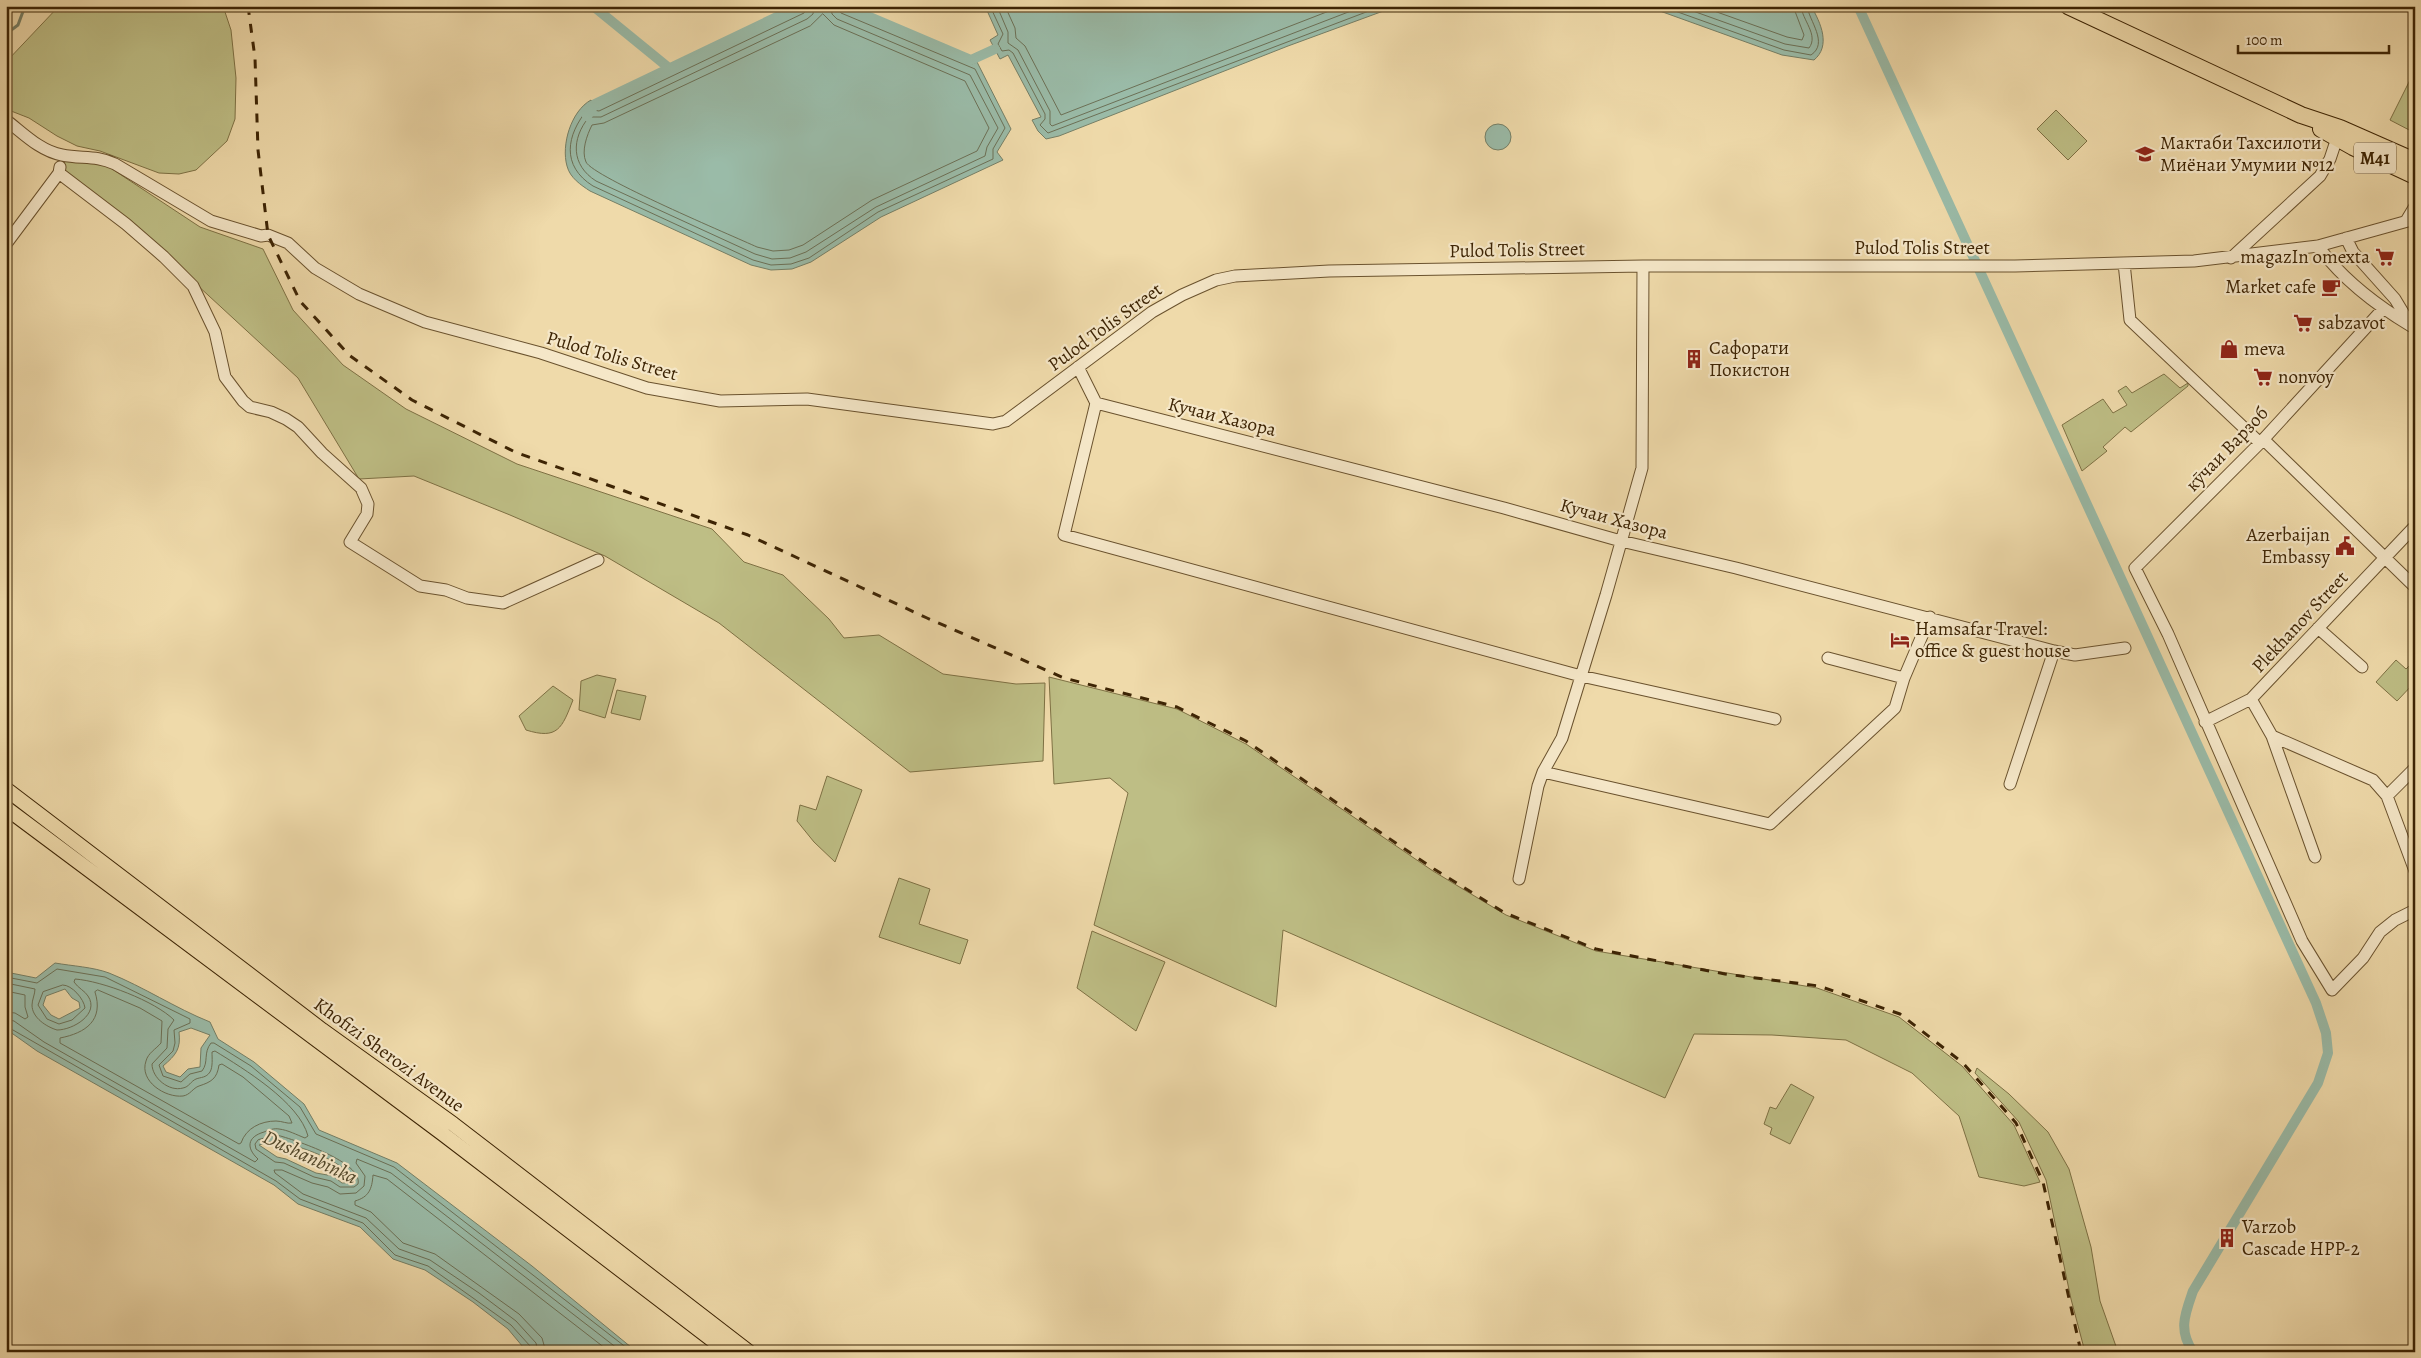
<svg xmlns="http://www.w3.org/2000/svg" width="2421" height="1358" viewBox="0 0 2421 1358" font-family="Alegreya,serif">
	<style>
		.green { fill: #bebe85; stroke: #7e7144 }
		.water { fill: #9abba8; stroke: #757f66; fill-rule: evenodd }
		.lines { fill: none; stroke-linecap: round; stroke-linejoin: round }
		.shore { stroke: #6c7056; stroke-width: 1 }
		.stream { stroke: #757f66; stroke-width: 3 }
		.canal { stroke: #9abba8; stroke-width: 10 }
		.minor-casing { stroke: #6a522e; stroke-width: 13 }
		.major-casing { stroke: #3d2404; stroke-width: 16 }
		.highway-casing { stroke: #3d2404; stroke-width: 18 }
		.minor { stroke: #f5e7c8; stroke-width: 11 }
		.major { stroke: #efdaaa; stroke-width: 14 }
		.highway { stroke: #efdaaa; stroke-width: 16 }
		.rail { stroke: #3d2404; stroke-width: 3; stroke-dasharray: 9 9; stroke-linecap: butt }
		.labels { text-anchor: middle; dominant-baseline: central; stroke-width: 4.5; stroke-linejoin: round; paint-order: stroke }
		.shield { fill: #f5e7c8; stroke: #745e3f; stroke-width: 1 }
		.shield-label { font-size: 18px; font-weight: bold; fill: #3d2404 }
		.poi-label { font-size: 19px; fill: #3d2404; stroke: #f5e7c8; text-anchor: start }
		.street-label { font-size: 19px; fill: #3d2404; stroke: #f5e7c8 }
		.water-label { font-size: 20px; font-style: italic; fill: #544a2d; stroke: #f5e7c8 }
	</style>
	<rect width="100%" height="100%" fill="#efdaaa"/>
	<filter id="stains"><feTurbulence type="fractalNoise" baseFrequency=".004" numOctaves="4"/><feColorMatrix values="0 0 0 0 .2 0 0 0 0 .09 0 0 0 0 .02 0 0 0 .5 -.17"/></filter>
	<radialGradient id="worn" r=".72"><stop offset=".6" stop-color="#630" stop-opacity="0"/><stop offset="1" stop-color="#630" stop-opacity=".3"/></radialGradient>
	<path class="green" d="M59,6H223L231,30L236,78L235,119L227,141L196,170L179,174L159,173L100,151L77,146L57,136L29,118L6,109V62Z
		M2412,76L2415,77V133L2390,120Z
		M2056,110L2087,141L2068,160L2037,129Z
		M65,160L100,161L200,227L263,249L293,310L343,365L406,409L517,464L712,529L744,562L783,575L829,619L844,638L879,635L943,674L1016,684L1045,683L1043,761L910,772L719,623L605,556L510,515L414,476L359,479L298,378L196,284L63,171Z
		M2164,374L2180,388L2188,383V386L2131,432L2125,427L2103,447L2107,451L2082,471L2062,425L2103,399L2113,413L2127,405L2118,391L2126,386L2132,393Z
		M2396,660L2406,669L2415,660V682L2397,701L2376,682Z
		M597,675L616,679L605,718L579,710L581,681Z
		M1049,677L1177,709L1246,744L1433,871L1506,915L1596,951L1817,988L1899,1017L1962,1066L2014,1125L2040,1182L2024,1186L1979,1177L1959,1116L1912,1073L1846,1040L1772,1035L1694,1034L1665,1098L1283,930L1276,1007L1094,925L1128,793L1110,778L1054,784Z
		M553,686L573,700C562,728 558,740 526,730L519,716Z
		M617,690L646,696L640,720L611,713Z
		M827,776L862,790L835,862L814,842L797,821L800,805L816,810Z
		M899,878L930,889L919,924L968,940L960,964L879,937Z
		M1092,931L1165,962L1136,1031L1077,988Z
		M1977,1068L2009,1094L2048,1132L2069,1169L2091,1247L2100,1301L2118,1352H2085L2071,1299L2046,1180L2019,1122L1975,1073Z
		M1791,1084L1814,1097L1790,1144L1770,1134L1772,1128L1764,1124L1770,1107L1776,1109Z"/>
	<path class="water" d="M808,6H837L972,64L977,62L1011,129L997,152L1003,160L881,217L811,262L792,269L771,270L751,265L590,191C581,185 570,178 567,166C561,145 571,111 591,100L596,107Z
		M985,6H1397L1288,46L1059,136L1046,139L1038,131L1032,120L1041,117L1008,55L1000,59L990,40L998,35Z
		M1646,6H1811C1821,23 1831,46 1814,60L1782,55Z
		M1485 137a13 13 0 1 1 26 0a13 13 0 1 1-26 0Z
		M55,963C72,966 93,967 109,973C144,987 175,1008 210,1022L218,1039L254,1062L304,1104L319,1130L397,1163L532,1266L637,1352H530L523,1347L508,1329L473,1302L425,1270L393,1259L360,1227L298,1204L274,1185L37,1051L6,1029V972L36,978ZM65,989L72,998L79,1002L80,1008L59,1019L51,1015L43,1005L46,996ZM191,1028L210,1035L201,1048L200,1067L188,1069L180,1077L166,1072L163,1066C176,1055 181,1049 179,1032ZM277,1140C301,1148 342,1158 355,1182L342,1183L333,1176L316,1173L286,1159L277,1157L259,1145Z"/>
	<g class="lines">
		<path class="shore" d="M808,6L804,13L599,111L588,109C566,135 561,166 593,186L753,260L771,265L791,264L809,258L878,212L993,159V149L1005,128L975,69L841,13L837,6
			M814,6L813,14L807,19L601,117H589C571,139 571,165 596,181L755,254L772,259L790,258L806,252L876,207L985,156L987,147L998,128L970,75L837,19L832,14L831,6
			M990,6L1003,34L998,44L1002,51L1009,50L1013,53L1045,114V119L1040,125L1048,133L1382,6
			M997,6L1008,32V43L1018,50L1050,111V124L1052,126L1364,6
			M1005,6L1015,28L1016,38L1025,46L1061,115L1342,6
			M1661,6L1784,50L1811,55C1829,43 1809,21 1807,6
			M1679,6L1785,44L1809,48C1819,35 1802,20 1801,6
			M1700,6L1787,37L1802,40L1804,35L1793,6
			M823,14L834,25L965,81L989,128L977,151L872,200L803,245L789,250L773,251L757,247C733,236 593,177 586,162C581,151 587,135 592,125L604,123L810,26Z
			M6,977L37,983L57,969L105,977L190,1019V1023L174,1030L175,1043L173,1051L159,1065L163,1076L181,1082L190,1074L202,1071C209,1062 203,1053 211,1043H214L251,1066L300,1107L316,1134L394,1167L632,1352
			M6,983L35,989C35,994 32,1000 32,1005C32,1018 47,1027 57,1030C73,1030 100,1014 88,996C85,991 78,988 74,982L75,979C102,981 155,1001 174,1020L168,1029L167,1048L152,1064C152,1078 169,1092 183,1088C189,1087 191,1081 196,1079C201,1077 206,1078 210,1072C213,1067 212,1058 212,1052L215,1051C244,1069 299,1102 308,1136L305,1138C297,1135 288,1130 279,1129C274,1128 269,1130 264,1132C247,1137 246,1148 258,1159L255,1162L44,1042L14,1021L6,1019
			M63,985C72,985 84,999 85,1008L72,1020L59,1024L47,1019L38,1005L43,992Z
			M98,990L140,1008L162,1021L161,1043C156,1049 148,1053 146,1061C139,1081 165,1098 183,1096C190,1095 193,1088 199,1086C211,1082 217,1079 219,1065L222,1064L243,1077L289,1116L292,1123C287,1124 282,1121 276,1121C261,1121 246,1128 241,1143L239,1144L60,1043V1038C86,1033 104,1020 95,992Z
			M6,991L25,995V1007L28,1017L25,1019L15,1013L6,1012
			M6,1026L276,1181L300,1199L363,1223L395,1255L428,1266L511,1325L531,1347L532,1352
			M277,1135C295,1140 363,1162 358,1184L354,1187H340L331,1181L314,1177L284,1163L275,1162L256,1149L255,1144L258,1140Z
			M538,1352L536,1343L516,1321L479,1293L430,1260L399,1249L366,1218L303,1194L275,1173L274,1170H282L312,1183L328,1187L340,1194L356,1193L364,1186L365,1176L356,1163L357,1159L391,1173L622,1352
			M546,1352L542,1338L519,1314L435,1254L403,1243L371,1212L355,1205V1201C369,1197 372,1189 373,1175L387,1179L610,1352"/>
		<path class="stream" d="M6,34L18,25L25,6"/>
		<path class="canal" d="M593,6L669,68
			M844,6L971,60L995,49
			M1858,6L2316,1003L2326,1033L2328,1053L2318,1083L2193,1291C2185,1314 2178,1330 2193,1352
			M587,116L595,104L800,6"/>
		<g class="minor-casing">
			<path id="minor" d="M6,120C23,133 40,151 62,155C82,159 96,155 115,164L211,221L261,236L268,235L288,243L315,268L359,294L425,322L541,353L647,388L720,401L807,399L993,424L1006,421L1152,312L1182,295L1216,280L1235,276L1329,271L1643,266H2015L2194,261L2318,246L2415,219
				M59,173L126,224L164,257L193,286L215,332L225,377L243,401L250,407L271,412L286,419L298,427L322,453L361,488L368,504L367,514L350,542L420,586L446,590L467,598L503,603L598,560
				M2406,221L2415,206
				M2346,238L2353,252L2395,299L2410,324
				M6,244L59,173L60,167
				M2318,246C2342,279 2376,305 2411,326
				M2231,258L2320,176L2330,159L2339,132
				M2124,263L2130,320L2260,443
				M2383,309L2260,443L2135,568L2168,634L2302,941L2332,990L2363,958L2380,932L2395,920L2415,910
				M1078,367L1096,403L1064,535L1581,676L1775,719
				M1096,403L1504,508L1621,541L1736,568L2054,651L2075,655L2125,648
				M2263,439L2415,587
				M2318,628L2362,667
				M1828,658L1904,678
				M2251,699L2272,736L2315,857
				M2205,722L2251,699L2415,526
				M2272,736L2373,780L2387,796L2415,871
				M1543,772L1770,824L1895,708L1904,678L1930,617
				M2010,784L2054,651
				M2387,796L2415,768
				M1519,879L1538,786L1543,772L1562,738L1606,595L1642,468L1643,266"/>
		</g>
		<g class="major-casing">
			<path id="major" d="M6,789L322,1030L453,1124L749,1352
				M6,808L443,1134L728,1352"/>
		</g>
		<g class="highway-casing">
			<path id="highway" d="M2068,6L2301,115L2340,128L2415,161
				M2321,129L2353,147L2415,176"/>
		</g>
		<use href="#minor" class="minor"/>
		<use href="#major" class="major"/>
		<use href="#highway" class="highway"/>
		<path class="rail" d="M248,6L255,58L258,150L268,235L300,301L349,355L412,400L515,452L748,535L927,618L1064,678L1177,707L1246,741L1434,869L1505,913L1596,949L1725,974L1819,986L1900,1014L1963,1063L2016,1123L2043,1182L2081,1352"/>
	</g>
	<defs>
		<g id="school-bare" transform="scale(1.5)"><path d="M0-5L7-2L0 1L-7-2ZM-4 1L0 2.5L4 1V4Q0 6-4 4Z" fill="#8f2418" stroke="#f5e7c8" stroke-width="2.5" paint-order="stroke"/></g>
		<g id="supermarket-bare" transform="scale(1.5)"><path d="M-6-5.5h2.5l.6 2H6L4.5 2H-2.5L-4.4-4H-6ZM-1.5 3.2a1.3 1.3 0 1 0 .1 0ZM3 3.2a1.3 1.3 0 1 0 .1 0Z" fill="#8f2418" stroke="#f5e7c8" stroke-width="2.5" paint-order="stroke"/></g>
		<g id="cafe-bare" transform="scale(1.5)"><path d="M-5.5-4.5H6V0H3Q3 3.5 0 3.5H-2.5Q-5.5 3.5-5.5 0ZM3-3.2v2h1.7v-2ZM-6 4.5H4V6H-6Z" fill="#8f2418" stroke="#f5e7c8" stroke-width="2.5" paint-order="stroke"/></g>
		<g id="shop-bare" transform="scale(1.5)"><path d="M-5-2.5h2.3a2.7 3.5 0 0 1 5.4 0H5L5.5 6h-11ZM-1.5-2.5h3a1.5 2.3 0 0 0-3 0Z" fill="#8f2418" stroke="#f5e7c8" stroke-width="2.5" paint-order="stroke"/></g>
		<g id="building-bare" transform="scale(1.5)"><path d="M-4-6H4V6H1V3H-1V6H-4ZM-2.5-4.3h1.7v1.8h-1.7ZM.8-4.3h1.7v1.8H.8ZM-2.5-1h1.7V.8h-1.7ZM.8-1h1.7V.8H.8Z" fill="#8f2418" stroke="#f5e7c8" stroke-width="2.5" paint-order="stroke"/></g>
		<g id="civic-bare" transform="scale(1.5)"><path d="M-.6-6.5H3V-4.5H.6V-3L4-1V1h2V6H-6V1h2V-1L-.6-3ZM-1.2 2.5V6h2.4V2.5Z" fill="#8f2418" stroke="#f5e7c8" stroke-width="2.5" paint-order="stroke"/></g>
		<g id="hotel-bare" transform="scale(1.5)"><path d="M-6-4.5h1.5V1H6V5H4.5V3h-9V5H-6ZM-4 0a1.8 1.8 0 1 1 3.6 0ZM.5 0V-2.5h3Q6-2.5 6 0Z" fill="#8f2418" stroke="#f5e7c8" stroke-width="2.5" paint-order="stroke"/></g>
	</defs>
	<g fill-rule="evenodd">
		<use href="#school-bare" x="2145" y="154"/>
		<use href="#supermarket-bare" x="2385" y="257"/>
		<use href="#cafe-bare" x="2331" y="287"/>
		<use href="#supermarket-bare" x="2303" y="323"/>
		<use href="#shop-bare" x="2229" y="349"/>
		<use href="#building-bare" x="1694" y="359"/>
		<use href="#supermarket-bare" x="2263" y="377"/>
		<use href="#civic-bare" x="2345" y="546"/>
		<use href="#hotel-bare" x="1900" y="640"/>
		<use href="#building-bare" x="2227" y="1238"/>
	</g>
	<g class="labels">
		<rect class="shield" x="2354" y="142.5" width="42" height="31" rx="4"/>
		<g class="shield-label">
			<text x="2375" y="158">M41</text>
		</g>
		<g class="poi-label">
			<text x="2160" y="143">Мактаби Тахсилоти<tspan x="2160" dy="22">Миёнаи Умумии №12</tspan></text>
			<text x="2370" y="257" text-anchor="end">magazIn omexta</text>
			<text x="2316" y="287" text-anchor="end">Market cafe</text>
			<text x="2318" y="323">sabzavot</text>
			<text x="1709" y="348">Сафорати<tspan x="1709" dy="22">Покистон</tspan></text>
			<text x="2244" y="349">meva</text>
			<text x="2278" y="377">nonvoy</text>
			<text x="2330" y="535" text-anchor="end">Azerbaijan<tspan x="2330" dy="22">Embassy</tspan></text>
			<text x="1915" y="629">Hamsafar Travel:<tspan x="1915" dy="22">office &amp; guest house</tspan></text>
			<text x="2242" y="1227">Varzob<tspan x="2242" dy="22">Cascade HPP-2</tspan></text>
		</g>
		<g class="street-label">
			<text x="1922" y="248">Pulod Tolis Street</text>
			<text transform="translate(1517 250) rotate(-1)">Pulod Tolis Street</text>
			<text transform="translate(1105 327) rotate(-36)">Pulod Tolis Street</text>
			<text transform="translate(612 356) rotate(16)">Pulod Tolis Street</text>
			<text transform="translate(1222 417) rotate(14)">Кучаи Хазора</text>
			<text transform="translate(2227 449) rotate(-46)">кӯчаи Варзоб</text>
			<text transform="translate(1614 519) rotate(15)">Кучаи Хазора</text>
			<text transform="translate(2300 622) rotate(-47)">Plekhanov Street</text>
			<text transform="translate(389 1055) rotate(36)">Khofizi Sherozi Avenue</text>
		</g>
		<g class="water-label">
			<text transform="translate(310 1157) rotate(25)">Dushanbinka</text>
		</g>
	</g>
	<rect width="2421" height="1358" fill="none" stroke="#efdaaa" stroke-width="25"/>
	<rect x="8" y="8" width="2406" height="1343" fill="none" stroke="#3d2404" stroke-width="2.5"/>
	<rect x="12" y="12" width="2396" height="1333" fill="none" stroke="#3d2404"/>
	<path d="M2238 45v8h151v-8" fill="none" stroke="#3d2404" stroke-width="2.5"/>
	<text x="2246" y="45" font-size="15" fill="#3d2404" stroke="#f5e7c8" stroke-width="4" paint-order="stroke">100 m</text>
	<rect width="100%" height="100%" filter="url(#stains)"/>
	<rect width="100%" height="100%" fill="url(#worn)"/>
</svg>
